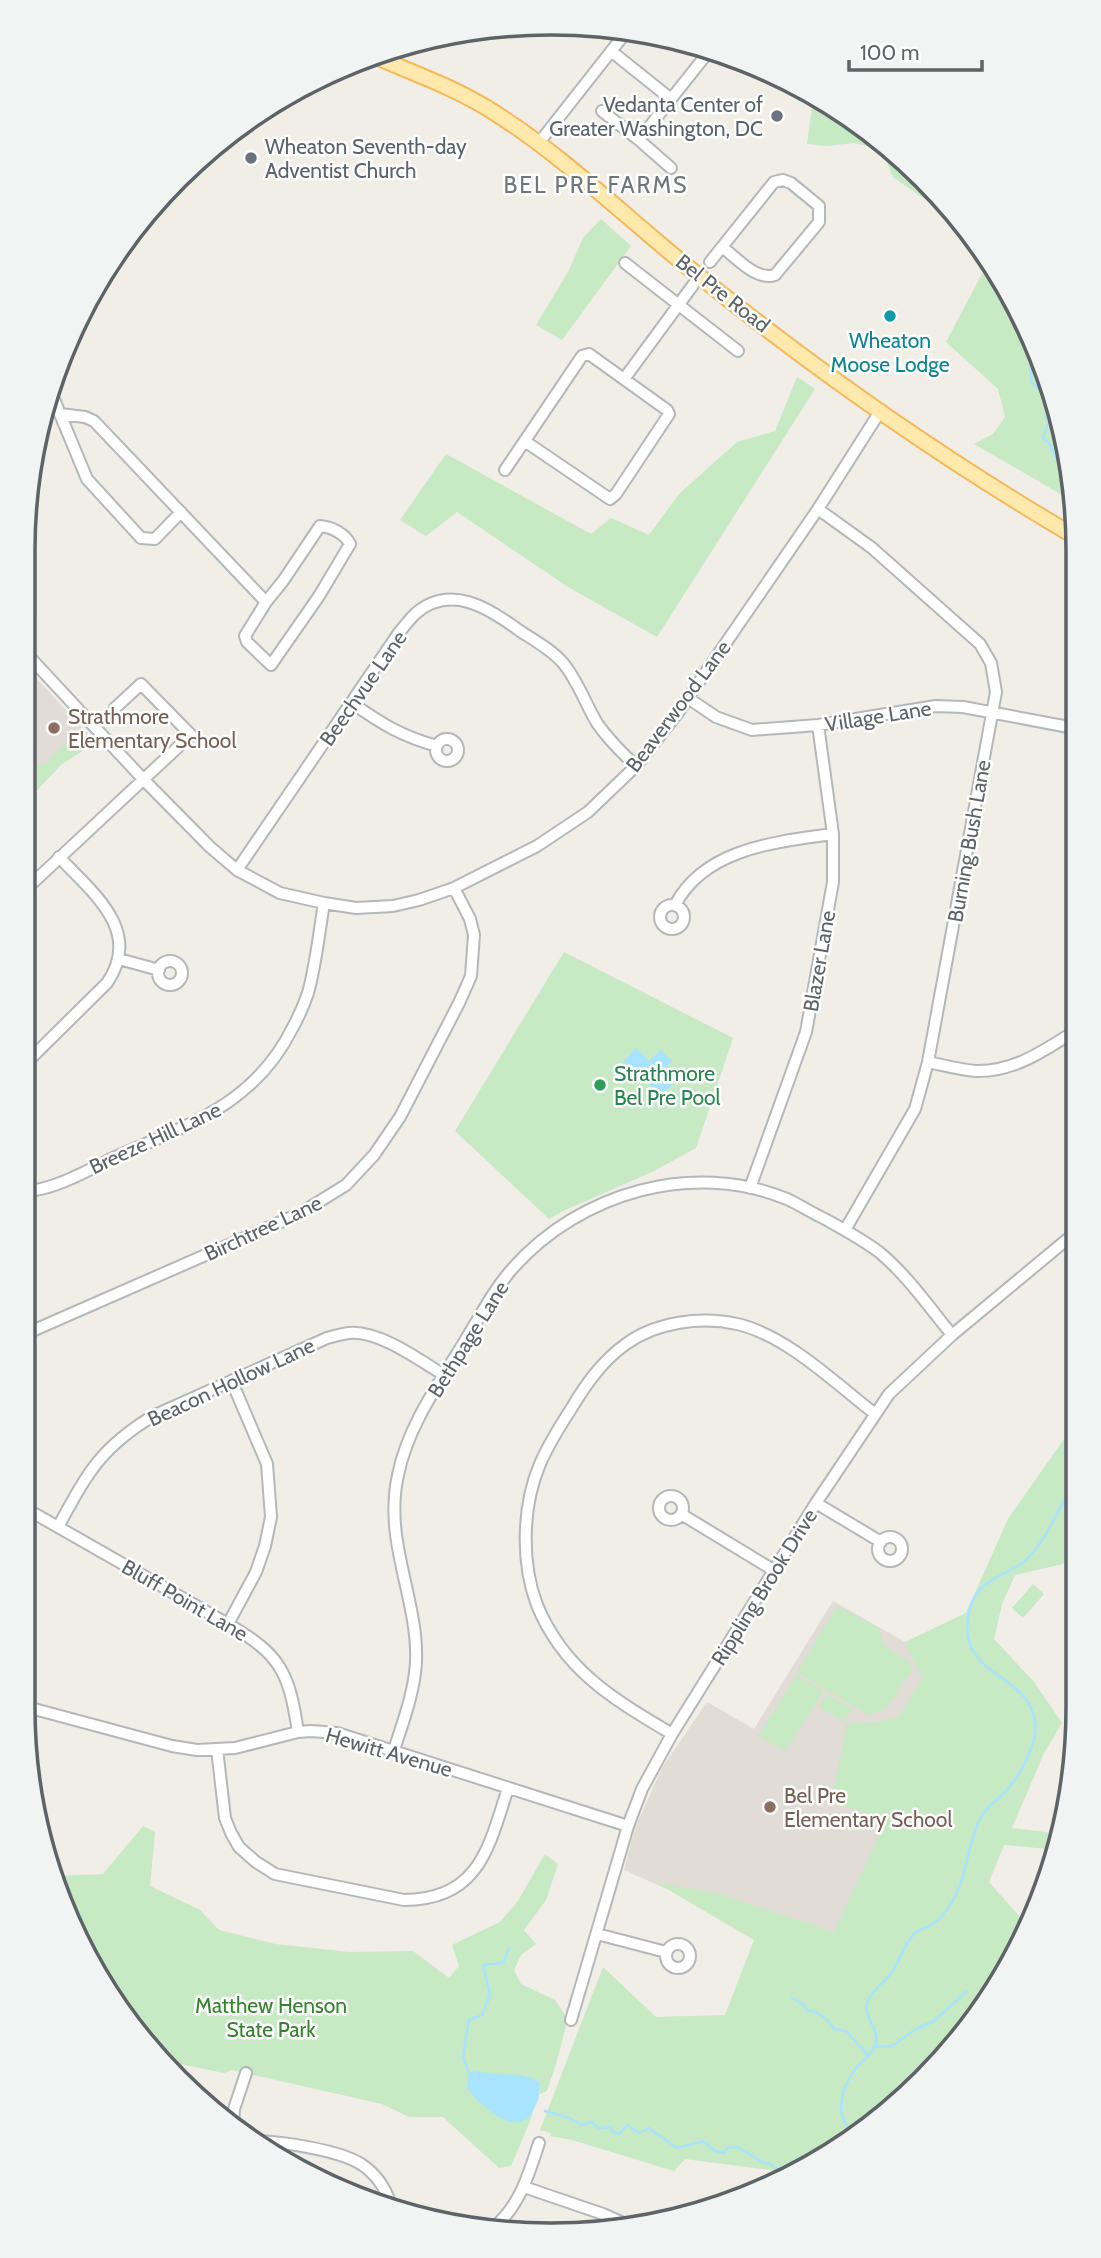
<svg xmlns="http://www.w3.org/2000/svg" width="1101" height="2258" viewBox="0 0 1101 2258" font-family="Cabin,sans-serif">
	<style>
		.education { fill: #e1dcd5 }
		.green { fill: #c7e9c3 }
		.water { fill: #a8e3ff }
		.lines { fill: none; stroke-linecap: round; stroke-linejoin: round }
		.stream { stroke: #a8e3ff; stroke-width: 2.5 }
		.minor-casing { stroke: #b4b8bb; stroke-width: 14 }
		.major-casing { stroke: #f6b95a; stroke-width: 18 }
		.minor { stroke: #fff; stroke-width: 10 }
		.major { stroke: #ffe9ad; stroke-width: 14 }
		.worship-dot { fill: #6b7280; stroke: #fff; stroke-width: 2.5 }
		.culture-dot { fill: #0f9aa8; stroke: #fff; stroke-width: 2.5 }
		.education-dot { fill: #8d6e63; stroke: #fff; stroke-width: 2.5 }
		.leisure-dot { fill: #2e9e5b; stroke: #fff; stroke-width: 2.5 }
		.labels { text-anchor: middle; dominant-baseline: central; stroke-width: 5; stroke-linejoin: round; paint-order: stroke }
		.worship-label { font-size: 21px; fill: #5b616d; stroke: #fff; text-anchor: end }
		.street-label { font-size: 21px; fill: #5e6367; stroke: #fff }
		.culture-label { font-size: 21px; fill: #0d838f; stroke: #fff }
		.education-label { font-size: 21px; fill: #785e54; stroke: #fff; text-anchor: start }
		.leisure-label { font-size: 21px; fill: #27864d; stroke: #fff; text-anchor: start }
		.park-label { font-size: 21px; fill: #378231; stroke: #fff }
		.neighbourhood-label { font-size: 23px; letter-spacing: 2px; fill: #6f7579; stroke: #fff }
		.rim { fill: none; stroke: #5e6367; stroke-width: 3.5 }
	</style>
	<rect width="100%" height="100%" fill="#f1ede7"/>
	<path class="education" d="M24,665L89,735L24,796Z
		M833,1601L905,1642L930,1667L941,1831L808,1985L763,1932L624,1870L635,1828L662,1768L707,1702L754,1729Z"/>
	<path class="green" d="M802,89L898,153L969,230L1038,349L1072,477L1064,496L974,444L993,434L1005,417L998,389L946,342L983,272L936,207L893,177L882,150L854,143L827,146L807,144L812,107Z
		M601,219L631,246L562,340L536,325L568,272L583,238Z
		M797,377L815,389L657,637L568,587L457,512L426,536L400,520L446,454L591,534L611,518L649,535L679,494L737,442L775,431Z
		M77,730L89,747L62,764L24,804V768L32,765H45Z
		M564,952L733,1038L696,1148L652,1172L563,1211L549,1219L455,1131Z
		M1076,1422L1077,1536L1063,1564L1015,1575L1002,1604L994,1639L1034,1682L1062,1723L1044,1753L1012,1828L1062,1834L1058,1850L1004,1845L989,1882L1029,1927L1024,1941L924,2080L786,2180L770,2170L685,2159L674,2171L572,2140L550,2136L551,2133L540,2130L603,1967L656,2017L725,2015L754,1940L657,1883L713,1892L834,1932L887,1819L831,1803L847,1723L878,1722L899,1717L922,1679L905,1642L966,1613L1008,1519Z
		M1033,1584L1044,1594L1023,1618L1012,1608Z
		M837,1606L879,1628L884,1645L908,1661L912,1670L886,1709L868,1715L797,1672Z
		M797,1675L824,1691L785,1752L759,1735Z
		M827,1694L852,1709L844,1722L819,1707Z
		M143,1826L155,1832L150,1886L200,1910L219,1930L275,1944L349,1952L413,1951L449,1978L459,1966L452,1945L500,1922L518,1901L545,1854L558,1864L546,1900L524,1930L536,1944L521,1955L514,1970L521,1984L555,2000L568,2019L556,2064L547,2091L540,2094V2084L527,2117L533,2113L531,2119L511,2166L499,2168L443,2117H409L382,2104L232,2070L224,2073L161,2060L132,2029L51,1876L103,1874Z"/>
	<path class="water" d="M636,1048L649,1061L661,1050L672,1061L661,1073L672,1085L661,1096L624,1061Z
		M475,2071C496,2077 519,2070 539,2082C541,2091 539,2100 534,2109C519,2143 479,2104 467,2088L469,2073Z"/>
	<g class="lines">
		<path class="stream" d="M892,163L901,160L903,165L908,164
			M953,212L956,225L966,228L962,233L963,236L970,235L975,248L980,249
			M1021,319L1018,321L1019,333L1032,342L1035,348L1030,352L1031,381L1051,401L1046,416L1049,421L1043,438L1049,443L1057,460
			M792,1998L804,2005L807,2011C818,2010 829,2020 834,2029L846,2031L868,2055
			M875,2047L892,2046L916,2029L934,2021L967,1991
			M469,2073L463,2057L469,2020L482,2015L490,1995L483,1965L503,1963L509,1948
			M545,2111L570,2118L581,2125L592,2122L598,2128L610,2127L613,2132L619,2134L627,2125L639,2133L649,2128L677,2148L703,2141L715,2151L724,2153L727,2148L738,2147L762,2162L770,2164L788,2178
			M853,2131C834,2118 841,2091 852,2074C857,2063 871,2057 875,2046C882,2029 860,2015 868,2000C873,1989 885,1982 892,1972C900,1960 905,1941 916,1932C921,1929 926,1928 931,1925C939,1920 948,1910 952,1902C967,1877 967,1847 979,1821C984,1809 994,1803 1003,1794C1021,1775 1042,1740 1033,1713C1020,1672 956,1674 969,1612C975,1582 999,1578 1021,1564C1044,1548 1064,1499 1076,1474"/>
		<g class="minor-casing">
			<path id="minor" d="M611,51L671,99L710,50
				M602,111L639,140L671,99
				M639,140L671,168
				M538,144L627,31
				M783,180L791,183L819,206V222L775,275C756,281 737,258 722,247L774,182Z
				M710,262L722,247
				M625,263L738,351
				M624,379L699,277
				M50,389L60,414L85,417L94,421L266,602
				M60,414L87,479L141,538L155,539L181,512
				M505,470L582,356L589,354L667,410L669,414L616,494L610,499L526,442
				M818,509L872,548L980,644L991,663L996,692L928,1062L915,1109L845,1230
				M320,526C332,527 345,534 350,544L319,596L271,665L247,642L245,636L266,602L283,581Z
				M24,651L143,779L210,847L237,870L280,893L324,903L356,908L393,906L419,900L454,888L537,846L588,812L636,766L677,714L818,509L881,410
				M688,698L716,717L752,730L818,725L936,706L963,707L1074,728
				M352,703C382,724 401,736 437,746
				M436 750a11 11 0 1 1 22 0a11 11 0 1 1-22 0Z
				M237,870L398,634C403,628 409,620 415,614C450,583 489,608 520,631C534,640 552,650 563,663C578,681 585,703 597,723C608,739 622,753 636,766
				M24,891L191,735L141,684L115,708
				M675,905C705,848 776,842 833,834
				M660 917a12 12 0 1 1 24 0a12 12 0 1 1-24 0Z
				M119,959L159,970
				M158 973a12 12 0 1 1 24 0a12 12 0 1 1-24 0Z
				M928,1062C943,1065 960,1070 976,1071C1014,1072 1045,1050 1075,1031
				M23,1066L107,983C143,931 93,893 59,857
				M750,1188L806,1032L833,882V834L818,725
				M23,1190C47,1194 90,1169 113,1158C187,1125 254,1106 293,1027C299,1016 304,1005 308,993C316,964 319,933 324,903
				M23,1335L299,1214L346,1185L374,1155L400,1117L459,1003L471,976L474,935L470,919L454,888
				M659 1508a12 12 0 1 1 24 0a12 12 0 1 1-24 0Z
				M816,1503L881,1542
				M23,1507L228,1624C281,1655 289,1672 298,1732
				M681,1514L775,1571
				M58,1527C87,1474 100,1448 153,1416L327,1338C334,1336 342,1334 349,1333C379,1330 419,1360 444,1375
				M878 1549a12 12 0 1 1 24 0a12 12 0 1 1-24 0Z
				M228,1624L256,1572L265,1546L271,1517L267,1464L232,1382
				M23,1706L172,1746L197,1750L235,1748L298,1732L311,1731L337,1733L628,1826
				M672,1734C615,1700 564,1671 537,1605C521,1563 522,1506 540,1464C548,1445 560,1426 571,1409C586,1384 602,1361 626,1344C656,1322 701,1316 737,1324C786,1335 835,1383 874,1413
				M217,1749L225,1818L231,1833L239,1847L256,1862L275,1874L404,1900C479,1900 489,1847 508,1788
				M394,1750C403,1722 414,1693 416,1663C419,1600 383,1542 398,1475C408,1425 440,1382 466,1339C481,1315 494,1289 513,1268C580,1193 692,1160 787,1199C800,1205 812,1213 825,1219C843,1229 862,1239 879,1252C907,1275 929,1307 952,1335
				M597,1934L666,1952
				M666 1956a12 12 0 1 1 24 0a12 12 0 1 1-24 0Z
				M571,2020L628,1826L642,1789L672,1734L816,1503L889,1394L952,1335L1076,1232
				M233,2126L234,2109L246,2073
				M253,2141C280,2141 339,2150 361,2164C376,2174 385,2187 390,2203
				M524,2187L603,2214L632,2227
				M494,2227C520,2206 529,2173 539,2143"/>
		</g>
		<g class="major-casing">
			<path id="major" d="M372,55C410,72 451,86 487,108C564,155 629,221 699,276C817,371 943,459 1074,536"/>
		</g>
		<use href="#minor" class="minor"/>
		<use href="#major" class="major"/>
	</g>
	<g class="worship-dot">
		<circle cx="777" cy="116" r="7"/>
		<circle cx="251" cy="158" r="7"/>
	</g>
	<circle class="culture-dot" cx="890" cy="316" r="7"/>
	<g class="education-dot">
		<circle cx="54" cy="728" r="7"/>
		<circle cx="770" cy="1807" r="7"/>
	</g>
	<circle class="leisure-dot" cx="600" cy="1085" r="7"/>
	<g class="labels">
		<g class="worship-label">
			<text x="763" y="104">Vedanta Center of<tspan x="763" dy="24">Greater Washington, DC</tspan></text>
			<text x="265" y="146" text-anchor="start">Wheaton Seventh-day<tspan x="265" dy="24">Adventist Church</tspan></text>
		</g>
		<g class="street-label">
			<text transform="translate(723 293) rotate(38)">Bel Pre Road</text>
			<text transform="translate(363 688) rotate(-55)">Beechvue Lane</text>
			<text transform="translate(678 706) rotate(-53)">Beaverwood Lane</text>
			<text transform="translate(878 716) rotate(-9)">Village Lane</text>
			<text transform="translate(969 841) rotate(-80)">Burning Bush Lane</text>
			<text transform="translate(819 961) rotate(-80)">Blazer Lane</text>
			<text transform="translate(155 1138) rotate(-25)">Breeze Hill Lane</text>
			<text transform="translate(263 1228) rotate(-25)">Birchtree Lane</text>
			<text transform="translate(468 1339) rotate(-58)">Bethpage Lane</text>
			<text transform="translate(231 1382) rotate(-25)">Beacon Hollow Lane</text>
			<text transform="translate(764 1587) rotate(-58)">Rippling Brook Drive</text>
			<text transform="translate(185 1600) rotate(30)">Bluff Point Lane</text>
			<text transform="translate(389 1752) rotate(16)">Hewitt Avenue</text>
		</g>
		<g class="culture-label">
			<text x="890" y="340">Wheaton<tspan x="890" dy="24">Moose Lodge</tspan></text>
		</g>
		<g class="education-label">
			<text x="68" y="716">Strathmore<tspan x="68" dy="24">Elementary School</tspan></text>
			<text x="784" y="1795">Bel Pre<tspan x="784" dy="24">Elementary School</tspan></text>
		</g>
		<g class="leisure-label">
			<text x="614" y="1073">Strathmore<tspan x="614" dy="24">Bel Pre Pool</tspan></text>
		</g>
		<g class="park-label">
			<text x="271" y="2005">Matthew Henson<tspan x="271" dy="24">State Park</tspan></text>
		</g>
		<g class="neighbourhood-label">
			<text x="596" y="185">BEL PRE FARMS</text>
		</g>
	</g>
	<path d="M0 0H1101V2258H0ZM550 35H551A515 515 0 0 1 1066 550V1708A515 515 0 0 1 551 2223H550A515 515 0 0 1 35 1708V550A515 515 0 0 1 550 35Z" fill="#f2f3f3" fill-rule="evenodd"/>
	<path class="rim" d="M550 35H551A515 515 0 0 1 1066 550V1708A515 515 0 0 1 551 2223H550A515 515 0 0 1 35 1708V550A515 515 0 0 1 550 35Z"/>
	<path d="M849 60v10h133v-10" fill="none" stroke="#5e6367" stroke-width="3.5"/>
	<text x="860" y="60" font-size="21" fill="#5e6367" stroke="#ffffff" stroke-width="5" paint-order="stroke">100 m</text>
</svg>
